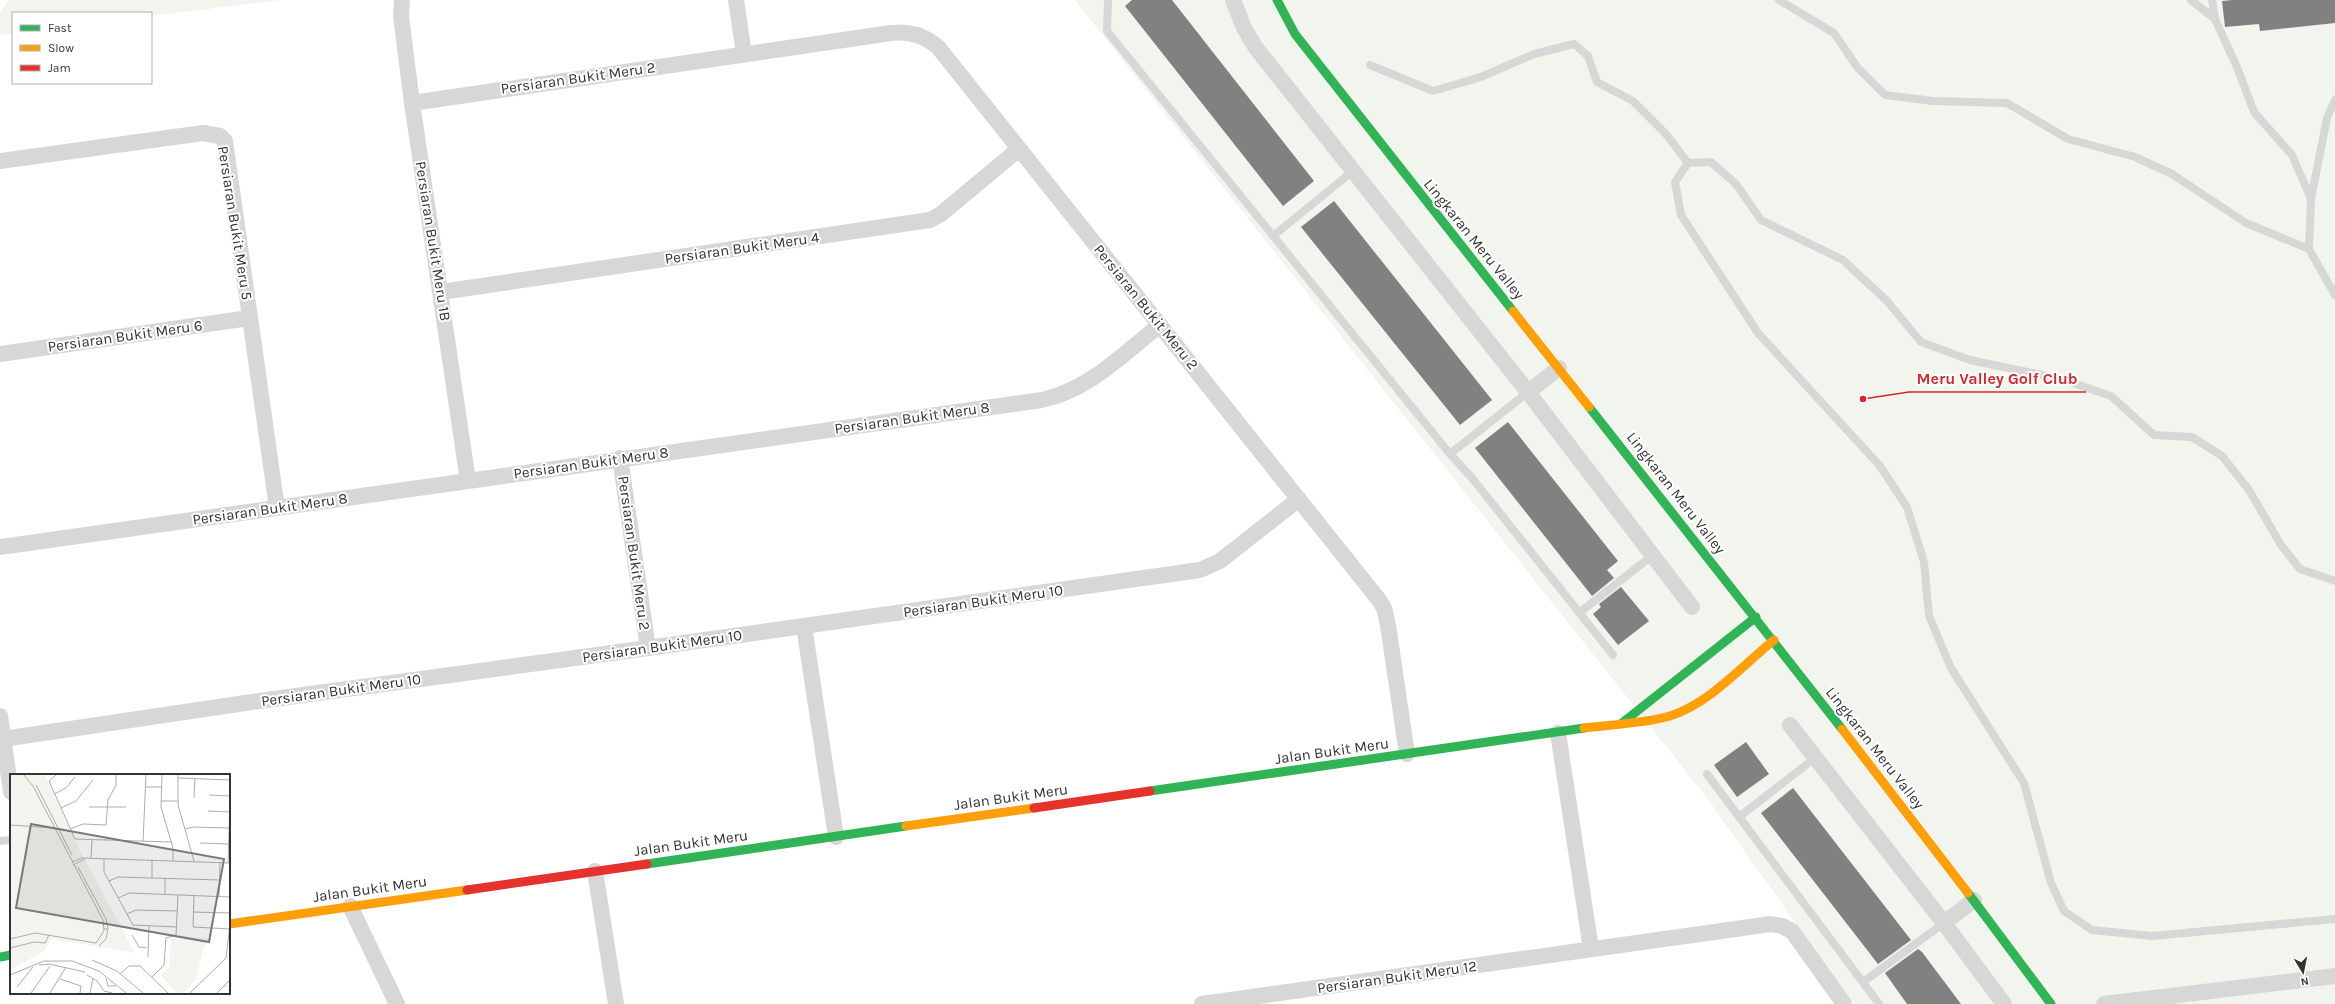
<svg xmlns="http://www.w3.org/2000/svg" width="2335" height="1004" viewBox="0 0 2335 1004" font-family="Karla,sans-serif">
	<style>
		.green { fill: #f1f5ed }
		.building { fill: #818181 }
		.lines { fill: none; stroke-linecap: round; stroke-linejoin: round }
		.lane { stroke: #d7d7d7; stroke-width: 8 }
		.street { stroke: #d7d7d7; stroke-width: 16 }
		.fast { stroke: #30b455; stroke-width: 9 }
		.slow { stroke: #ff9f0a; stroke-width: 9 }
		.jam { stroke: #e5322d; stroke-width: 9 }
		.labels { text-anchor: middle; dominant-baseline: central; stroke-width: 4; stroke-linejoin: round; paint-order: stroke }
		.street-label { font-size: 15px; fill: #333; stroke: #fff }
		.inset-road { fill: none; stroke: #adadad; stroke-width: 1 }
		.view { fill: #7a7a7a; fill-opacity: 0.15; stroke: #7a7a7a; stroke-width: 2 }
		.inset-edge { fill: none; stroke: #333; stroke-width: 2 }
		.leader { fill: none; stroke: #d62828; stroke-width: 1.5 }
		.callout-dot { fill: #d62828; stroke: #fff; stroke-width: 1.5 }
		.callout-label { font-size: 16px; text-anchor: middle; font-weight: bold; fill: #d62828; stroke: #fff; stroke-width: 4; stroke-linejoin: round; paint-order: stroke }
	</style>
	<rect width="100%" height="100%" fill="#fff"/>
	<path class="green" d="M9,0H280L151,16V13H13V33L0,35V12Z
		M1075,0H2335V1004H1853L1707,798Z"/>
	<path class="building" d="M1132,0H1172L1314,181L1283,206L1125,6Z
		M2233,0H2335V23L2260,31L2259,24L2225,27L2222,1Z
		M1334,201L1492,400L1460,425L1301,227Z
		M1508,422L1618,561L1607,570L1614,578L1592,596L1475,448Z
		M1621,587L1649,621L1618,645L1593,614L1601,607L1599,604Z
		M1746,742L1769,774L1737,797L1714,765Z
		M1793,788L1911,940L1878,964L1761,813Z
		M1918,949L1922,952L1961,1004H1907L1885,973Z"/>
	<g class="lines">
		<path class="lane" d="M1108,0L1107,31L1450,454L1472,478L1613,655
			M1779,0L1834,33L1857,67L1885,95L1933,101L2007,103L2068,139L2135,157L2172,174L2246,223L2309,249
			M2191,0L2215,19
			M2212,0L2215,19L2237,67L2254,112L2292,155L2311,199
			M1370,65L1433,91L1481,77L1534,54L1574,44L1588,56L1597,82L1633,101L1666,134L1688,163
			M2335,100L2327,118L2311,199L2309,249L2335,295
			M1273,236L1353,171
			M1450,454L1528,392
			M2335,581L2300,569L2281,545L2249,490L2222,456L2192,437L2154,435L2111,396L2061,379L1970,360L1921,342L1887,301L1843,260L1761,220L1736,184L1711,162L1688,163L1675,182L1681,215L1758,333L1880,466L1907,507L1924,562L1929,616L1951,668L2024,783L2051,883L2064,911L2092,930L2152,936L2335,919
			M1579,613L1653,555
			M1707,774L1879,1004
			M1739,817L1815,758
			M0,841L11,840
			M1863,982L1944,923"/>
		<path class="street" d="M402,0L401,16L412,103L468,481
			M736,0L744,54
			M1233,0L1244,28L1256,48L1528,392L1692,607
			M412,103L891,33C910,31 923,35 938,47L1379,600L1384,608L1388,625L1407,754
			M0,161L203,133L220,136L225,141L277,508
			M441,292L930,220L941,214L1019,149
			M0,354L249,318
			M1528,392L1559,368
			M620,458L648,648
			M0,547L1042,400C1089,390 1123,354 1160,325
			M804,626L836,837
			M0,716L11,792
			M1790,725L1944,923L2004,1004
			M1558,733L1591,949
			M3,739L259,701L648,648L1200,570L1220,561L1299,499
			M595,871L616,1004
			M350,906L397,1004
			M1944,923L1974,900
			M1202,1004L1771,924L1782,926L1792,931L1844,1004
			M2104,1004L2335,976"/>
		<path class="fast" d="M1277,0L1295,34L1513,311
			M1589,407L1842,729
			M1622,723L1756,617
			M1150,791L1584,728
			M647,864L906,826
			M1968,893L2051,1004
			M0,957L11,955"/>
		<path class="slow" d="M1513,311L1589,407
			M1584,728C1609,725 1647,723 1670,716C1710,703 1742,666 1774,640
			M1842,729L1968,893
			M906,826L1034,808
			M229,924L467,890"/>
		<path class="jam" d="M1034,808L1150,791
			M467,890L647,864"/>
	</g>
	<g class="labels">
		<g class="street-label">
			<text transform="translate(578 78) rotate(-8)">Persiaran Bukit Meru 2</text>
			<text transform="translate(235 223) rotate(81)">Persiaran Bukit Meru 5</text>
			<text transform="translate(1474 239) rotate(51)">Lingkaran Meru Valley</text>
			<text transform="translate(433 241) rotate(81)">Persiaran Bukit Meru 1B</text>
			<text transform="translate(742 248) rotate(-8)">Persiaran Bukit Meru 4</text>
			<text transform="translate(1146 307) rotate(51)">Persiaran Bukit Meru 2</text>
			<text transform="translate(125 336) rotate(-8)">Persiaran Bukit Meru 6</text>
			<text transform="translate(912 418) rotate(-8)">Persiaran Bukit Meru 8</text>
			<text transform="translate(591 463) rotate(-8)">Persiaran Bukit Meru 8</text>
			<text transform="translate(1676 493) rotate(52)">Lingkaran Meru Valley</text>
			<text transform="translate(270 509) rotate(-8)">Persiaran Bukit Meru 8</text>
			<text transform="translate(634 553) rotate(82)">Persiaran Bukit Meru 2</text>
			<text transform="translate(983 601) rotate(-8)">Persiaran Bukit Meru 10</text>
			<text transform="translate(662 646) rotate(-8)">Persiaran Bukit Meru 10</text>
			<text transform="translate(341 690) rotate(-8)">Persiaran Bukit Meru 10</text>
			<text transform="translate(1875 748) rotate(52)">Lingkaran Meru Valley</text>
			<text transform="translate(1332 751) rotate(-8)">Jalan Bukit Meru</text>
			<text transform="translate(1011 797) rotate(-8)">Jalan Bukit Meru</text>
			<text transform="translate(691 843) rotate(-8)">Jalan Bukit Meru</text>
			<text transform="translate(370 889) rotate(-8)">Jalan Bukit Meru</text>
			<text transform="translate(1397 977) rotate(-8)">Persiaran Bukit Meru 12</text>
		</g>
	</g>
	<g transform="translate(10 774)">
		<rect width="220" height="220" fill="#fff"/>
		<path d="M0,1H35L70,77L125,179L42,165L33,178L0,196ZM174,163L201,165L194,172L186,205L173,219H166L151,201L159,194L161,165Z" fill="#f1f5ed"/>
		<path class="inset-road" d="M46,1L39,7L65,65L161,68M152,1L151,33L163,74V87M168,1V31L184,87M168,4L220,6M26,11L62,81M135,13H151M44,20L56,14L65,3M199,21L220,22M184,24L185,5M151,27H167M79,33H116M51,34L66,27L83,6M198,37L220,38M0,51L44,54M60,55L73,50L96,51L98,26L106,11V1M175,55L183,53L219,54M133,68L136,1M190,69L219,70M81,84L82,66M94,85V98L123,151L167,153M62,88L72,84L220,89M218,89L220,29M63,91L75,85M68,93L96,145L98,155H94M142,104V86M99,107L108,103L210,106M155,121V104M184,121L183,153L220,155M209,122L210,88M108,124L119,119L220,123M183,138L220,139M117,140L126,136L167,137M122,161L129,173L137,174M0,165L25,159L86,169L94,157L93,146L23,12L14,1M89,172L96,165L98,155M0,174L24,168L35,169L39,161M138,183L139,152M82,186L107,197L133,219M29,191L39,190L75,198M110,200L119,192H130L158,219M0,201L34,187H62L89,197L116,219M77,201L87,207L94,217L102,219M142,203L154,191L156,164L166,161L168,121M96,204L98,212H106M50,205L71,212L70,219M7,213L23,193M21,219L40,192M40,219L56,193M80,219L83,204M180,219L216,184L220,150M207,219L220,206"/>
		<path class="view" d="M21,50L214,85L199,168L6,134Z"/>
		<rect width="220" height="220" class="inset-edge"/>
	</g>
	<path class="leader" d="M1863 399L1909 392H2086"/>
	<circle class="callout-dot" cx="1863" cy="399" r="4"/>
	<g class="callout-label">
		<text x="1997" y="384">Meru Valley Golf Club</text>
	</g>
	<rect x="12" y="12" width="140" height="72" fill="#ffffff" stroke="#adadad"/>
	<rect x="20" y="25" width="20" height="6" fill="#30b455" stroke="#adadad"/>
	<text x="48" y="32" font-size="12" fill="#333333">Fast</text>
	<rect x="20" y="45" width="20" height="6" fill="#ff9f0a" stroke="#adadad"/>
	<text x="48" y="52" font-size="12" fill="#333333">Slow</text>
	<rect x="20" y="65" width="20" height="6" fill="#e5322d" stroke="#adadad"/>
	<text x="48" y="72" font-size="12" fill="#333333">Jam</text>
	<g transform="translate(2303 972) rotate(170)" stroke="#ffffff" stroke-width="3" paint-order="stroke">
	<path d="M0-3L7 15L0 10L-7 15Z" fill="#333333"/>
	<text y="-6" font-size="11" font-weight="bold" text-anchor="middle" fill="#333333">N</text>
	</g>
</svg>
